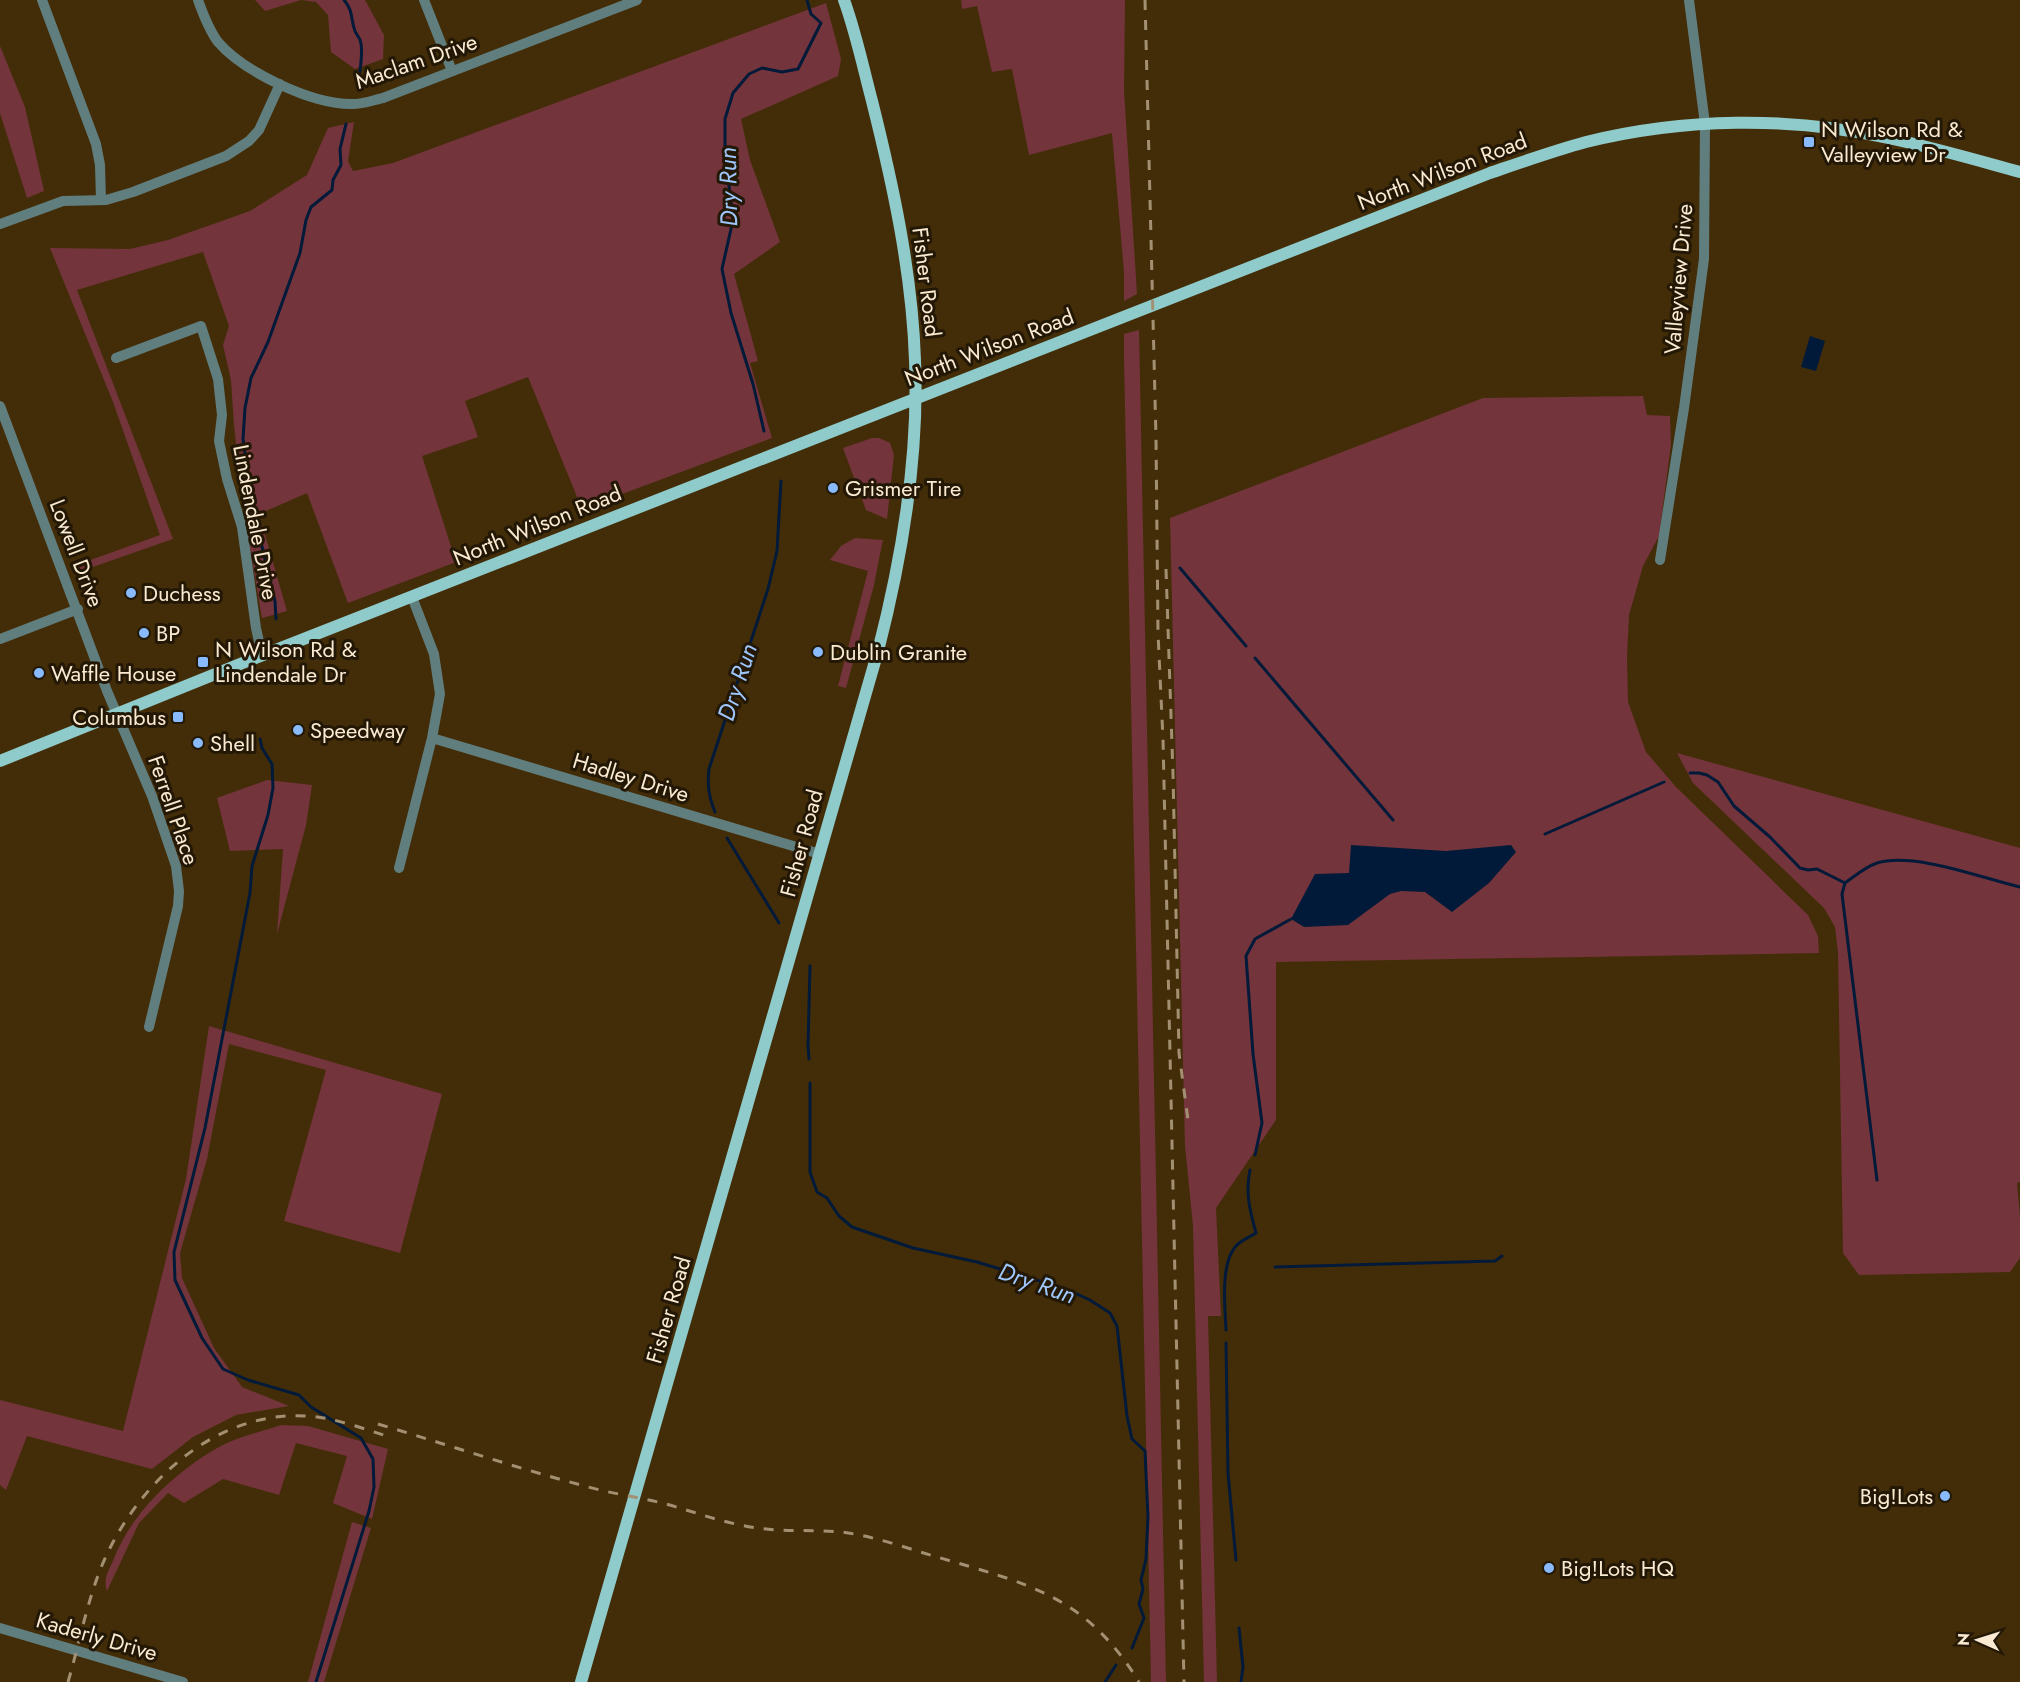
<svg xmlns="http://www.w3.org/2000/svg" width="2020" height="1682" viewBox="0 0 2020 1682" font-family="Jost,sans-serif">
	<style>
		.green { fill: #74343b }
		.water { fill: #021a39 }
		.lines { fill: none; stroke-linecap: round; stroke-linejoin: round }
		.stream { stroke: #021a39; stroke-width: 3 }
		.minor { stroke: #617e7e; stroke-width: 10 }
		.major { stroke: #8ecbca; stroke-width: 12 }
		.rail { stroke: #a39072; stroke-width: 3; stroke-dasharray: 10 10; stroke-linecap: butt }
		.poi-dot { fill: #88bafc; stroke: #231705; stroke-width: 2 }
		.labels { text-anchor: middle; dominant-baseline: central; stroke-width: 6; stroke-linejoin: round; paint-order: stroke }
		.street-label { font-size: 22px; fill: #fbead2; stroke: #231705 }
		.poi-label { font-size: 22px; fill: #fbead2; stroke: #231705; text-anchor: start }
		.water-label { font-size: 24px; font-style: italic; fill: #9fc7fc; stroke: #231705 }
	</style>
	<rect width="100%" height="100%" fill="#432d09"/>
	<path class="green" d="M255,0H365L384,35L383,59L355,69L331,52L328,15L316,2L301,0L265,11Z
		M961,0H1125L1124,91L1137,294L1124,301V272L1112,133L1029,155L1012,69L992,72L977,6L962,9Z
		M826,3L841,59L838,76L741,119L750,160L780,242L734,274L758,361L750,363L772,438L582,509L528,377L465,401L478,437L422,456L456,562L348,603L307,493L259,514L287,611L262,618L243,507L234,425L231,380L223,345L229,326L203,252L77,290L173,539L84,570L94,598L87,601L74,566L160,535L113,402L50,248L130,249L168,240L250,211L307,175L328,128L354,122L348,161L353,171L393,163Z
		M0,46L25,107L44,191L27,198L0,113Z
		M1139,330L1166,1682H1151L1124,358V334Z
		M1643,396L1647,415L1670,416L1671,444L1659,536L1643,566L1629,615L1627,657L1628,702L1646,752L1676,787L1808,915L1818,936L1819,953L1276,962V1120L1216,1208L1221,1316H1208L1217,1682H1204L1193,1226L1185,1146L1170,518L1483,398Z
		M872,438H879L890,443L894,455L887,519L866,510L843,448Z
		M855,538L883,540L882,544L874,585L846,688L838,686L868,571L830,560L841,546Z
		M1677,753L2020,848V1182L2017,1183L2020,1217V1258L2010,1272L1859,1275L1843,1253L1838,952L1835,927L1824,908L1693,783Z
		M267,780L312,785L306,825L277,934L283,849L230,851L217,798Z
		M209,1026L442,1094L400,1253L284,1221L326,1070L229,1044L207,1159L180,1253L182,1278L214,1348L242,1387L289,1406L236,1415L193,1437L152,1469L27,1436L6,1490L0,1485V1400L123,1431L186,1179Z
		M281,1425L308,1426L388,1449L372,1519L333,1503L347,1456L296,1443L279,1495L223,1479L184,1503L168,1493L139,1523L107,1591C103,1579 108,1572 113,1561C130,1514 176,1471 219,1447C237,1437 261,1432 281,1425Z
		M352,1522L371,1528L324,1682H308Z"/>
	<path class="water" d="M1810,336L1825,341L1816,371L1801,367Z
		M1351,845L1446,851L1511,845L1516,852L1489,883L1452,912L1425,892L1401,891L1390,894L1348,925L1304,927L1291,919L1315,874L1349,873Z"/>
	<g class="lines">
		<path class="stream" d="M344,0C354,12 350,18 355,31C355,32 360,39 360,40C363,47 361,70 358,78
			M764,431L753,384L731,313L722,269L733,220L725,151V119L733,93L749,74L762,68L782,72L798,69L821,23L811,14L807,0
			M1180,568L1246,646
			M276,619L275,601L259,534L255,525L243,439L245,408L251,378L268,342L300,253L306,220L311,207L332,190L333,180L341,165L340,149L346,124
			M1255,658L1393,820
			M260,739L262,748L272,764L273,788L268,815L252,866L250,893L205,1128L174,1252L175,1280L202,1338L223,1369L248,1380L299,1395L311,1407L361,1438L373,1459L374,1487L369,1511L316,1682
			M1690,773H1699L1707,775L1718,782L1734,806L1770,837L1800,868L1808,870L1817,869L1845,883L1842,894L1877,1180
			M715,812C709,797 707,786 709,769L768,589L777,551L781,481
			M1545,834L1664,782
			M727,838L779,923
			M1845,883C1855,876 1865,867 1877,863C1914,852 1982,878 2020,887
			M809,1059L808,1046L810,966
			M810,1083V1172L817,1192L827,1198L839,1216L852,1227L913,1248L977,1262L1066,1289L1090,1300L1110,1313L1117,1326L1127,1416L1132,1439L1145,1451L1148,1517L1146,1559L1141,1580L1143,1589L1139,1604L1144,1618L1132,1648
			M1255,1155L1262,1123L1253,1054L1246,956L1255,939L1291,919
			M1275,1267L1495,1261L1502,1256
			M1226,1330C1225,1307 1220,1263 1236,1246C1241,1240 1250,1237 1256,1233C1250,1211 1245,1193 1250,1170
			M1226,1343L1228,1473L1236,1560
			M1239,1628L1243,1667L1241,1682
			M1105,1682L1116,1665"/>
		<path class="minor" d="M42,0L96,144L100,165L101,200
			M198,0C203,14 209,30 218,42C244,72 311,104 351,104C361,105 373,100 383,98L637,0
			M424,0L452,71
			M0,224L63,201L106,200L133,192L226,156L249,141L259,130L280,84
			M116,358L201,326L218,379L222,415L219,441L227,479L242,527L256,628L262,655
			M0,406L107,691L152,796L176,866L179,891L178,906L149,1027
			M1660,560L1684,408L1704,259L1705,124L1689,0
			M0,639L78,609
			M432,738L820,854
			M399,868L432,738L440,694L434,654L412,597
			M0,1628L183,1682"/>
		<path class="major" d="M0,761L245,662L1490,173C1522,162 1553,151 1586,142C1683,118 1790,116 1888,138C1932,147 1976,160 2020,172
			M581,1682L878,651C902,558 919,456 915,360C912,272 893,185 872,101C863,67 856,33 844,0"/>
		<path class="rail" d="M1145,0L1156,438L1158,633L1163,739L1184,1682
			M1166,569L1173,774L1179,1053L1188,1120
			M378,1424C452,1446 525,1471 600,1490C621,1495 642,1498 662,1503C689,1510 714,1520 741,1525C774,1533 808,1529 841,1532C874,1536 906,1548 937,1557C1029,1584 1086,1596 1139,1682
			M68,1682C81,1638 89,1589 110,1548C147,1475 220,1411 306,1416C334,1417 363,1429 390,1437"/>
	</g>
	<g class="poi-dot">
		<rect x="1803" y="136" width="12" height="12" rx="3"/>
		<circle cx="833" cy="488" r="6"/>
		<circle cx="131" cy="593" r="6"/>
		<circle cx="144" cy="633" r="6"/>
		<circle cx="818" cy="652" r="6"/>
		<rect x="197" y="656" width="12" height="12" rx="3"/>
		<circle cx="39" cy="673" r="6"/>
		<rect x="172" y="711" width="12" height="12" rx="3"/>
		<circle cx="298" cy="730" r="6"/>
		<circle cx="198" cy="743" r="6"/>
		<circle cx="1945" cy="1496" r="6"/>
		<circle cx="1549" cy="1568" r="6"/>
	</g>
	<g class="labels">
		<g class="street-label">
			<text transform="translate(416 61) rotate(-19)">Maclam Drive</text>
			<text transform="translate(1442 171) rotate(-21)">North Wilson Road</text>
			<text transform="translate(1678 279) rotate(-85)">Valleyview Drive</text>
			<text transform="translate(927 282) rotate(83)">Fisher Road</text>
			<text transform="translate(989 347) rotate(-21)">North Wilson Road</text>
			<text transform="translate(256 522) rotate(79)">Lindendale Drive</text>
			<text transform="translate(537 525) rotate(-22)">North Wilson Road</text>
			<text transform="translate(77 553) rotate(69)">Lowell Drive</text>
			<text transform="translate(631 777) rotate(17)">Hadley Drive</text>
			<text transform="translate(174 810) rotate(71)">Ferrell Place</text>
			<text transform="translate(801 843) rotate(-75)">Fisher Road</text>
			<text transform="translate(668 1310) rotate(-74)">Fisher Road</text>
			<text transform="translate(97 1636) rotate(16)">Kaderly Drive</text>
		</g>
		<g class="poi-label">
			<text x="1821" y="129">N Wilson Rd &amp;<tspan x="1821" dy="25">Valleyview Dr</tspan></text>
			<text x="845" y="488">Grismer Tire</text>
			<text x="143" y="593">Duchess</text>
			<text x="156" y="633">BP</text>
			<text x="215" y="649">N Wilson Rd &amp;<tspan x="215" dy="25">Lindendale Dr</tspan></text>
			<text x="830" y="652">Dublin Granite</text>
			<text x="51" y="673">Waffle House</text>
			<text x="166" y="717" text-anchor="end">Columbus</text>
			<text x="310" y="730">Speedway</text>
			<text x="210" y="743">Shell</text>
			<text x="1933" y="1496" text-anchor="end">Big!Lots</text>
			<text x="1561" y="1568">Big!Lots HQ</text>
		</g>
		<g class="water-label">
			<text transform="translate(728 187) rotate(-91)">Dry Run</text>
			<text transform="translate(737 682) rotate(-72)">Dry Run</text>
			<text transform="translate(1037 1283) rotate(19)">Dry Run</text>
		</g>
	</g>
	<g transform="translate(1978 1640) rotate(273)" stroke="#231705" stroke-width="4.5" paint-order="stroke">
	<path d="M0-4.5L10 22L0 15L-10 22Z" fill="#fbead2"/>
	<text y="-9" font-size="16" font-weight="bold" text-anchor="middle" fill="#fbead2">N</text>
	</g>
</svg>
